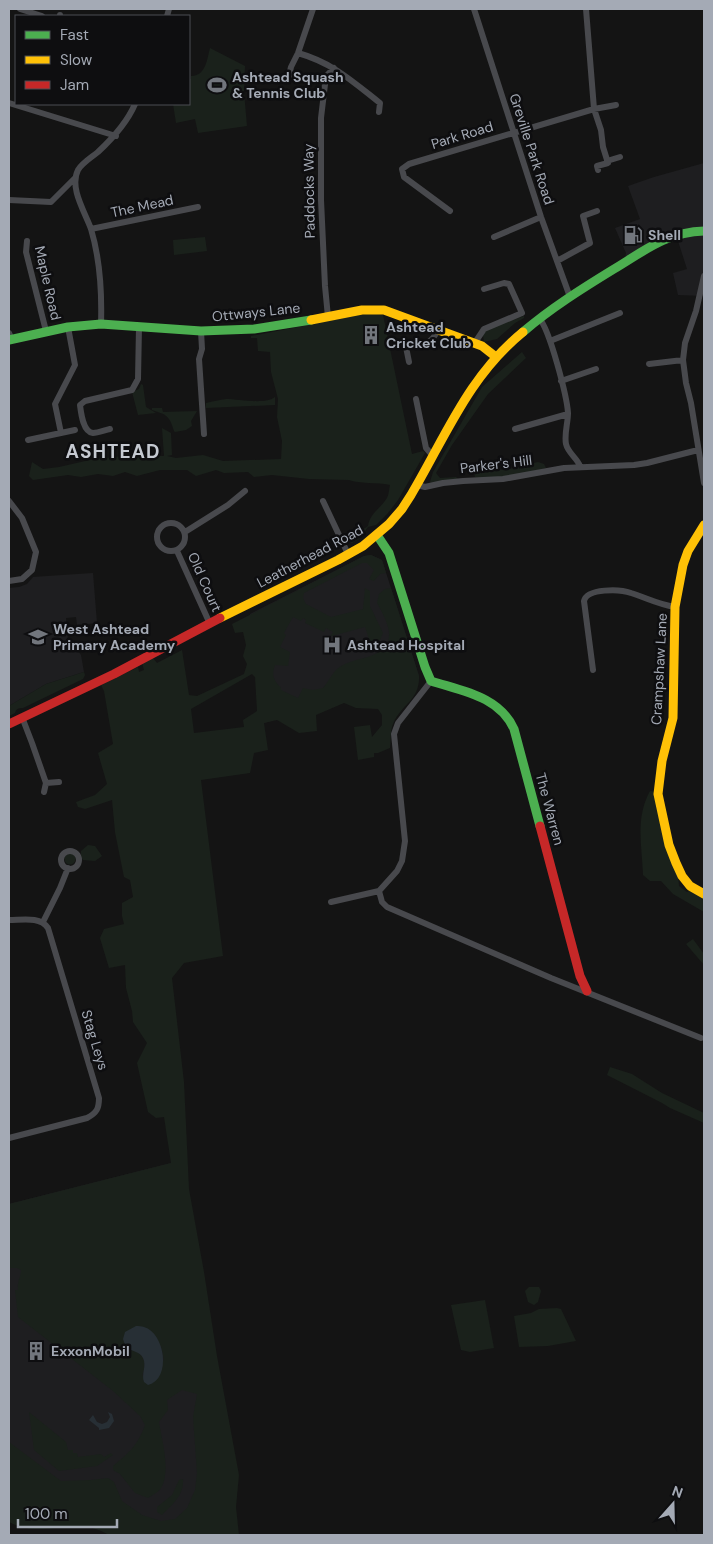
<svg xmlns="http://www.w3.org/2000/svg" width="713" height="1544" viewBox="0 0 713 1544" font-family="'DM Sans',sans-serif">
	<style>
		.built { fill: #1e1e20 }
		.green { fill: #1a211b; fill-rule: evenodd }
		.water { fill: #272f35 }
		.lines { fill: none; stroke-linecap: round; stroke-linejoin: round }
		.street { stroke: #48494d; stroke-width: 6 }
		.fast { stroke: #4caf50; stroke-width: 9 }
		.slow { stroke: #ffc107; stroke-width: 9 }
		.jam { stroke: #c62828; stroke-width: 9 }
		.labels { text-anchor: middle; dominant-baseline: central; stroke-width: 5; stroke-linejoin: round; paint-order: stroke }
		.poi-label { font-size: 14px; font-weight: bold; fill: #a4aab5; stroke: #0e0e10; text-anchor: start }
		.street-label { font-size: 14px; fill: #a4aab5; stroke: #0e0e10 }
		.district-label { font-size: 19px; font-weight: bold; letter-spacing: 1px; fill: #c5c9d1; stroke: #0e0e10 }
	</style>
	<rect width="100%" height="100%" fill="#141414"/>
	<path class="built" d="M704,163V296L678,295L673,273L687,269L677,238L625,259L626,253L615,228L640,219L628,186L654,177Z
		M371,555L382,560L419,676L264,723L250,614L364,556Z
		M93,573L97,623L77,625L76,617L66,618L69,651H78L81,655L84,672L46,684L9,706V588L19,587L27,584L33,577Z
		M171,1163L223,1535H151L41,1474L9,1449V1204Z"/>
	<path class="green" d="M210,48L245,66L244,92L247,126L198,133L195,119L176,123L173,104H189V79H191V76C206,76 207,59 210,48Z
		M205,237L207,251L174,255L173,240Z
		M370,313L383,315L412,454L423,451L425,453L398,500L388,513L376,525L368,527L359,539L352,543L347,540C353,531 360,532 368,526C370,513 381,508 387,498C389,494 389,489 390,485C377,482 359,484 349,480L309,479L272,475L254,477L248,472L224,473L216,470L196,476L187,470H160L137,476L125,472L113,476L98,474L81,477L68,475L33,480L29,476L32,462L43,469L59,467L94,459L134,455L164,456L162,428L171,433L172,455L167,456L176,458L203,455L223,461L281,459L282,441L277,417L278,399L271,372L270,352L258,351L257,338H251V336Z
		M524,316V318L515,323L497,339L484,342L483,335L485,330Z
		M522,352L526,358L488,394L452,445L436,473L440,478L456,477L458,479L432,484L430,482L433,472L482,387Z
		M141,384L143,385L146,407L156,413L138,415L132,392L139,389Z
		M275,397V405L206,408V403C213,401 220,400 226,399C239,399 265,405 275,397Z
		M152,408H162L163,412L197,411L191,421L192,426L186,430L175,432L174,431C169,415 167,415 152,410Z
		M538,462L544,464L546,468C525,473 496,481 475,477L474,473L476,469L488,468L505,470Z
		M371,555L382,560L386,573L380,574L374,581L369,579L374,570L367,563H362L304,593L303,598L306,604L331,617L363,609L365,588L370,591V606L383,633L380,640L375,644L370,642L365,627L332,636H331L333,632L326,628L324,632L305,623L306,620L303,618L301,621L293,617L284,633L286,635L280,647L290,652L288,666L275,665C271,676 274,680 281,688V690L298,698L303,688L313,690L323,688C328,682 332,674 337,669C348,660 361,660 373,655C400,643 387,621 377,603L379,594L385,589L391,588L419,676C420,701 401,704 393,724C390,731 391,741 390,748L378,753H374V757L358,760L354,727L370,725L372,737L382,725V715L378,709L356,708L344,703L316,715L317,731L299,733L277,720L264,723L268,750L254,753L250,773L201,780L223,956L184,963L172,978L184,1082L189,1189L204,1272L217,1356L239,1475L236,1507L239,1535H109C82,1519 62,1530 35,1529C26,1529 17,1526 9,1522V1442L61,1481L91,1480L108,1478L114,1482L122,1501L142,1515L161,1521L175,1519L187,1508L195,1490L197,1473L193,1417L197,1394L182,1390L167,1400L168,1410L159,1422C162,1441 171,1471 161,1488C158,1493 152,1495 148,1498L135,1493L120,1474L113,1470V1466C129,1453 138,1445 145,1425L140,1416L113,1391L18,1317L15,1290H18C17,1281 21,1277 21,1270L17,1268H9V1204L171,1163L164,1117L156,1118L148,1112L137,1063L147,1043L133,1022L132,1011L126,988L125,965L109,968L100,938L104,929L124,924L122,916V903L133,897L130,880L124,877L115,832L112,800L85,809L78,807L76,802L95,795L107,784L98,753L113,744L104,691L101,685L138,667L139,672L144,670L142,663L153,658L157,663L182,650L189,695L197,696L244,674L247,664L243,656L246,645L243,632L235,633L232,624L364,556ZM252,674L255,677L257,711L243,720L244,727L194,733L191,709ZM161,1346L164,1360L142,1376C148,1359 143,1354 127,1347Z
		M84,672L85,675L83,679L23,708C18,708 16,709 15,713L9,716V706L46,684Z
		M650,791L656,792C658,813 661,833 668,853C672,865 679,873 679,886L687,892L692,890L704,897V912L673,894L661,881H650L643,875C642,846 635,818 650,791Z
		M88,845L95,846L102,856L95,861L83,860L81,857V851Z
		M64.5 859a5.5 5.5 0 1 1 11 0a5.5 5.5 0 1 1-11 0Z
		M693,939L704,954V965L686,944Z
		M610,1067L632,1074L662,1093L704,1113V1123L670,1108L662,1103L607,1075Z
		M529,1287H539L541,1291L538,1302L534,1305L528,1302L525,1291Z
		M485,1300L494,1348L470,1352L461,1350L451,1305Z
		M557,1308L561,1309L576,1341L548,1346L519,1347L514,1316L531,1313L539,1309Z
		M29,1412L66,1442L68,1450H73V1453H77L78,1457L101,1454L104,1457L111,1453L113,1455L97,1466L59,1471L34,1450Z
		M183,1479C184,1495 173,1504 162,1515L157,1512V1507L172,1495L179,1480Z"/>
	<path class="water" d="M136,1326C139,1326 141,1326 144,1327C165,1333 172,1379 148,1385L144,1382C141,1374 147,1366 143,1358C140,1351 131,1352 127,1347C125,1345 124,1342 123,1339L125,1332Z
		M108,1412L112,1414L114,1421L109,1428L99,1430V1428L89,1420L93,1415L97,1422L102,1424L107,1422L110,1417Z"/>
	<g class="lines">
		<path class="street" d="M20,9L42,16
			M474,9L541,217L570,297
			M586,9L594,109L601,130L603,147L608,163L597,166L598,170
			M60,16V15
			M167,16L169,9
			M298,53C333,63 352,81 380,103L379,112
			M289,76L291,67L298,53L313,9
			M9,103L116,136
			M607,161L620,157
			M9,200L51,202L75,178
			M450,211L404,177L402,169L409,164L594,109L616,105
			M91,229L198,207
			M494,237L541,217
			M27,241L26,252L46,331
			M557,261L590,243L583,216L597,211
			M704,276L696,311L685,343L683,360L686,383L691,403L704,483
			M328,317L325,286L321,200V118L326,76L334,68
			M539,318C550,330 567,397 568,413C568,423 564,434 566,444C568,453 577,458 580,466
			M101,324C102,292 100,259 91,229C85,212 69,188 78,170C82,163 92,157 98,152C113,138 127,123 135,104
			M201,331L202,349L199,359L204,434
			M9,333L12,340
			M550,341L620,313
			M474,344L484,329L522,313L509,284L504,283L484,289
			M409,362L406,347C423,344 430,346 438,330
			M649,364L683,360
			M561,381L596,369
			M416,399L426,448L433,456
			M110,429C105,430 98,433 93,433C83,432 81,413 80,405L85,401L132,390L138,379L139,327
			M515,429L568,414
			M61,433L55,404L75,365L68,327
			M28,440L75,430
			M417,485L425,487L443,483L463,481L503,479L564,468L634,465L647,463L698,450
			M9,501L22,518L36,552L32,570L22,579L9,581
			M323,501L348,554
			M157 537a14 14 0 1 1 28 0a14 14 0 1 1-28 0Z
			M185,532L228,505L245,491
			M177,551L210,624
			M593,670L584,601C587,588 620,589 631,593C647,598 657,604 675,607
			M22,717L32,743L46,783
			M44,792L46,783L59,782
			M61 860a9 9 0 1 1 18 0a9 9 0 1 1-18 0Z
			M379,891L382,902L387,907L551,978L701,1038
			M331,902L379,891L397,871L402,861L405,841L394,734L398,723L431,681
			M9,920C22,920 40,916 48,928L99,1098C99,1108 97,1113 87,1118L9,1138
			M43,922L60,888L68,868"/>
		<path class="fast" d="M523,332C551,308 583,288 614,269C644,251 667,232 704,231
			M9,340L68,327L101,324L201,331L254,329L311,320
			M377,535L389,553L425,667L431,681C462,691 499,696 514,729L540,826"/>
		<path class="slow" d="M311,320L362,310H384L482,346L496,357
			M704,525L688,551L683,565L675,607L673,718L662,761L658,794L669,845L676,863L682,876L690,886L704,894
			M220,618L338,560L363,546L389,524L402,509L411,495C446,436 468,377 523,332"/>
		<path class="jam" d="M9,724L114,674L220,618
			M540,826L580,976L587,991"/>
	</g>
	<defs>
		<g id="stadium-bare" transform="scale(1.5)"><path d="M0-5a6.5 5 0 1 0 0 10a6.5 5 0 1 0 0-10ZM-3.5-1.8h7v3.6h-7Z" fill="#72767d" stroke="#0e0e10" stroke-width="2.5" paint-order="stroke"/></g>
		<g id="fuel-bare" transform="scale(1.5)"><path d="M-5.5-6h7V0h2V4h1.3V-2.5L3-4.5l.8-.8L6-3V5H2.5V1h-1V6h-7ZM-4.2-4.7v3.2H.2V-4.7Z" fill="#72767d" stroke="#0e0e10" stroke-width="2.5" paint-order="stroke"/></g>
		<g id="building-bare" transform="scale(1.5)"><path d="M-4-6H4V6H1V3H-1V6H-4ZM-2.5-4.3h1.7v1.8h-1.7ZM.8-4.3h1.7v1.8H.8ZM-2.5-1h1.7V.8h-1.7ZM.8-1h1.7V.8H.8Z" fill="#72767d" stroke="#0e0e10" stroke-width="2.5" paint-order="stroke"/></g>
		<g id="school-bare" transform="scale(1.5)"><path d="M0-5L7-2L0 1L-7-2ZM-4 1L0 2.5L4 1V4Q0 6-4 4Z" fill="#72767d" stroke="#0e0e10" stroke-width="2.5" paint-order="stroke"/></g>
		<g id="hospital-bare" transform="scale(1.5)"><path d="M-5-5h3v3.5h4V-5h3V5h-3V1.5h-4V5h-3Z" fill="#72767d" stroke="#0e0e10" stroke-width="2.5" paint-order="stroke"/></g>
	</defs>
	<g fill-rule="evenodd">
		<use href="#stadium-bare" x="217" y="85"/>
		<use href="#fuel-bare" x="633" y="235"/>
		<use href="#building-bare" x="371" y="335"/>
		<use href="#school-bare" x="38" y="637"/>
		<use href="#hospital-bare" x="332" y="645"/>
		<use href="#building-bare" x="36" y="1351"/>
	</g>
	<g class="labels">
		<g class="poi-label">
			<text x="232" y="77">Ashtead Squash<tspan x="232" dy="16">&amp; Tennis Club</tspan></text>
			<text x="648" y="235">Shell</text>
			<text x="386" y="327">Ashtead<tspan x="386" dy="16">Cricket Club</tspan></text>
			<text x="53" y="629">West Ashtead<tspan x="53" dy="16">Primary Academy</tspan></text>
			<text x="347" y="645">Ashtead Hospital</text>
			<text x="51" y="1351">ExxonMobil</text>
		</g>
		<g class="street-label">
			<text transform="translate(462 135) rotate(-17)">Park Road</text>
			<text transform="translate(532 149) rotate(72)">Greville Park Road</text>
			<text transform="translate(309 191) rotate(-91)">Paddocks Way</text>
			<text transform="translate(142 206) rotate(-12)">The Mead</text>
			<text transform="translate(48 283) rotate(77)">Maple Road</text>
			<text transform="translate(256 312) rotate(-6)">Ottways Lane</text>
			<text transform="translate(496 464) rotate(-7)">Parker's Hill</text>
			<text transform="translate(310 556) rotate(-28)">Leatherhead Road</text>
			<text transform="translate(205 582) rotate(66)">Old Court</text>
			<text transform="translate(659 669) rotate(-87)">Crampshaw Lane</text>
			<text transform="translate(550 809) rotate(75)">The Warren</text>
			<text transform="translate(95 1040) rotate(73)">Stag Leys</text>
		</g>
		<g class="district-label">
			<text x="113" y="451">ASHTEAD</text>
		</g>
	</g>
	<rect width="713" height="1544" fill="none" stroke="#a4aab5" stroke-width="20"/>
	<rect x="15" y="15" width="175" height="90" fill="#0e0e10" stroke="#4a4c52"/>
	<rect x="25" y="31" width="25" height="8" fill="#4caf50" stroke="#4a4c52"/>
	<text x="60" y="40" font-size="15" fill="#a4aab5">Fast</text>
	<rect x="25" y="56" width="25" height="8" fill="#ffc107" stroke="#4a4c52"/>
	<text x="60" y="65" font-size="15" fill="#a4aab5">Slow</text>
	<rect x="25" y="81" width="25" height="8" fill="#c62828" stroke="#4a4c52"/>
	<text x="60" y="90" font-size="15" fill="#a4aab5">Jam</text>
	<g transform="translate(673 1504) rotate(20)" stroke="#0e0e10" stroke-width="4" paint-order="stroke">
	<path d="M0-4L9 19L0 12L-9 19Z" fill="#a4aab5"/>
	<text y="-8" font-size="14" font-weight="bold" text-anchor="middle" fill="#a4aab5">N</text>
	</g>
	<path d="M18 1519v8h99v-8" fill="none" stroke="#a4aab5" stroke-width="2.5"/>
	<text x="25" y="1519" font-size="15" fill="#a4aab5" stroke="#0e0e10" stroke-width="4" paint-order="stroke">100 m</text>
</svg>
